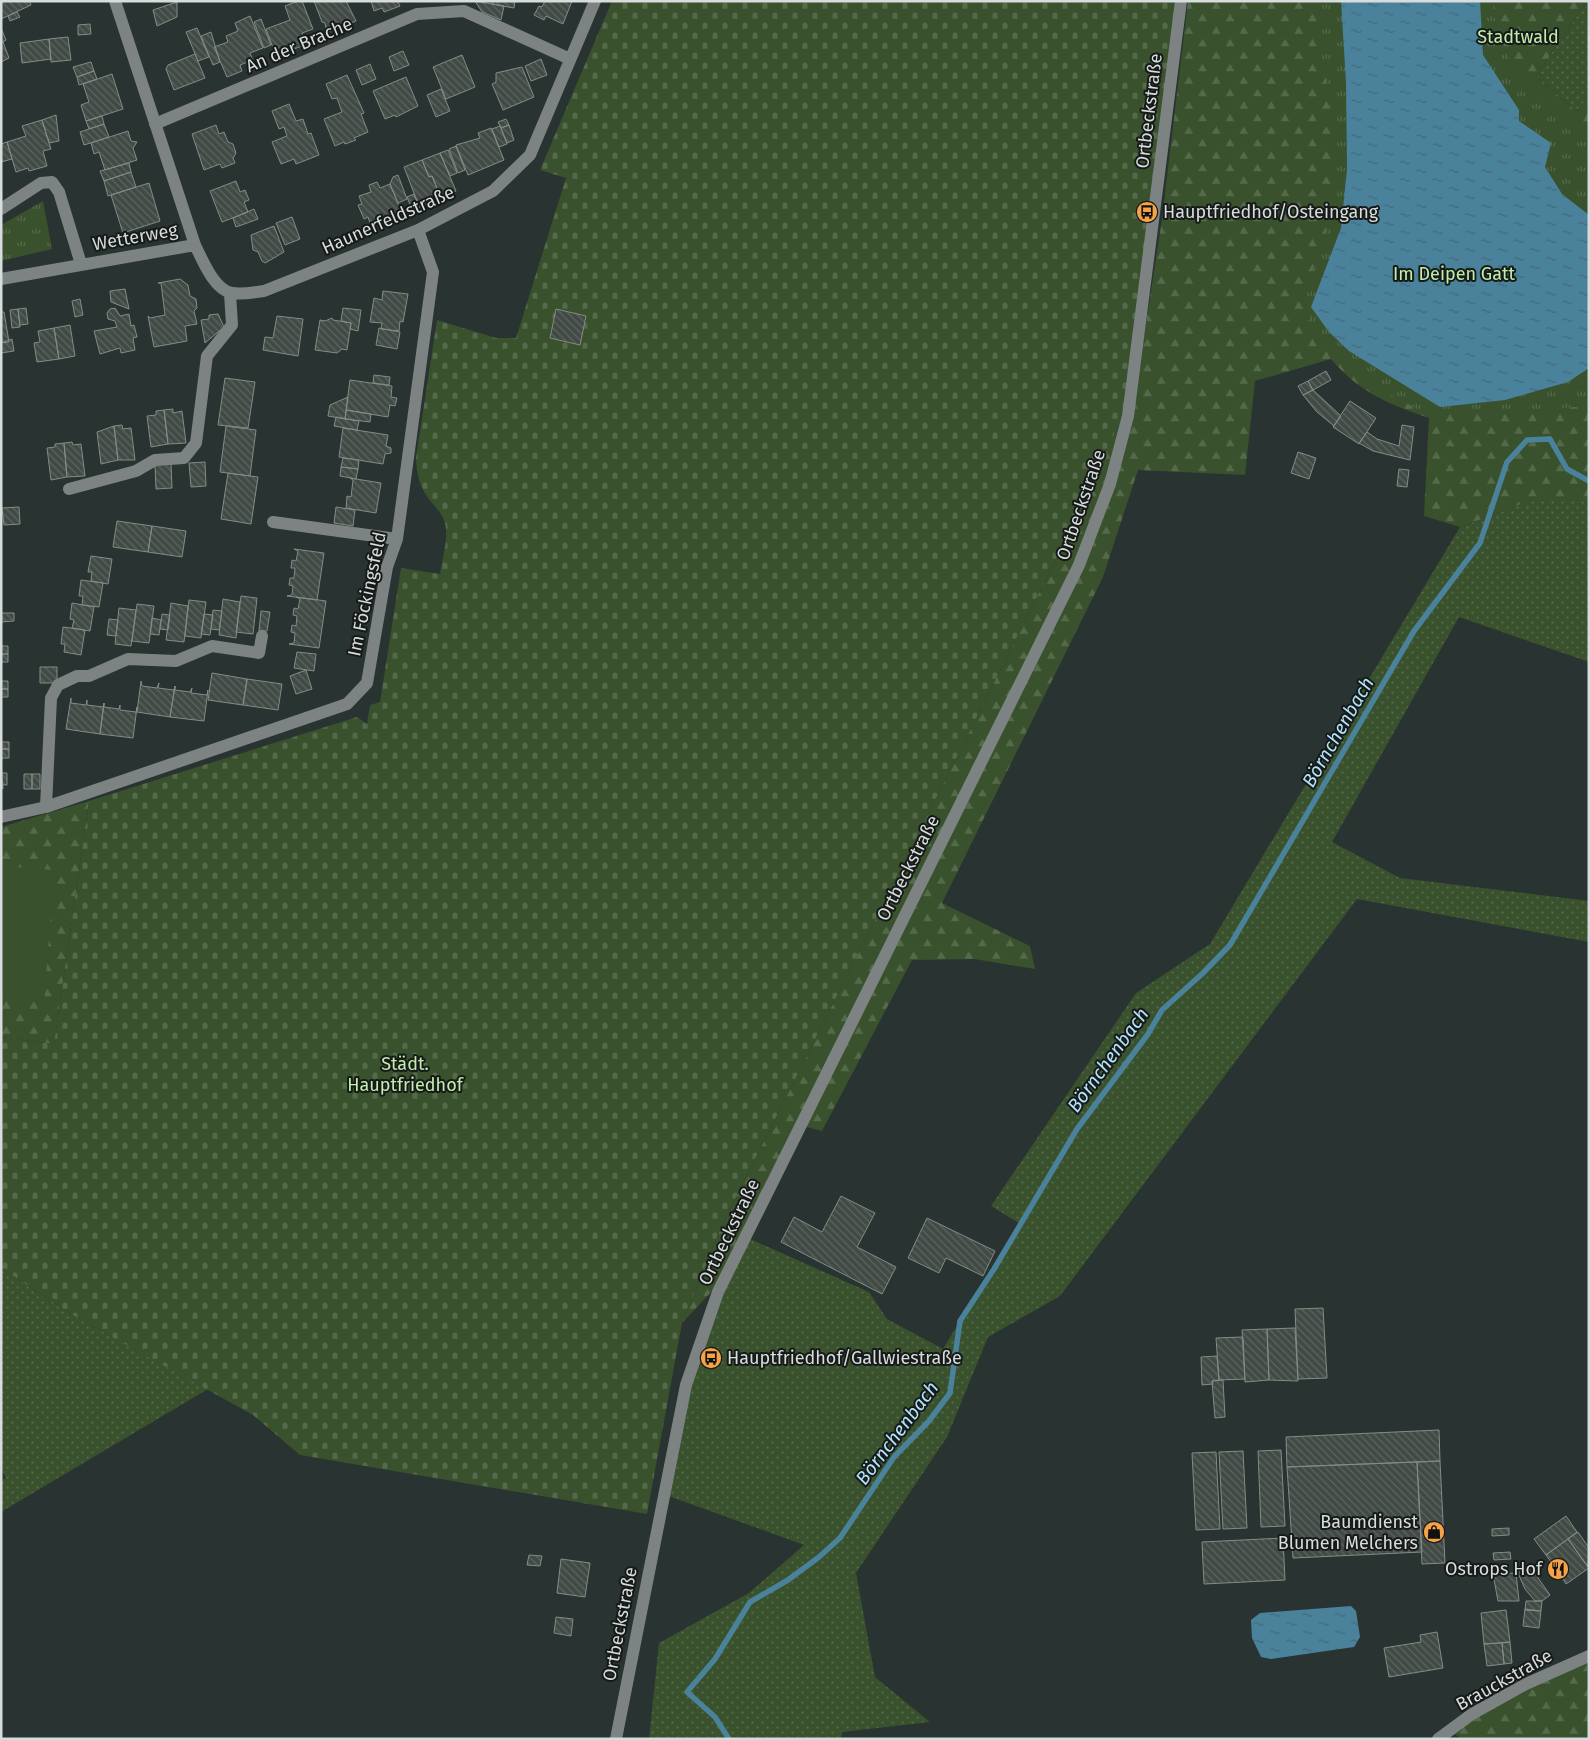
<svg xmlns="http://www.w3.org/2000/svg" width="1590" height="1740" viewBox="0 0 1590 1740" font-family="'Fira Sans',sans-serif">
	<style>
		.grass { fill: url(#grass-dots) }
		.forest { fill: url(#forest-firs) }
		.cemetery { fill: url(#cemetery-stones) }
		.park { fill: url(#park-tufts) }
		.pitch { fill: #39512c }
		.water { fill: url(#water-ripples) }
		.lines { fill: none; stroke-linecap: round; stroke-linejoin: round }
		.stream { stroke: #4a829c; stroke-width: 5.5 }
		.building { fill: url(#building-back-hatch); stroke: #838c86 }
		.minor { stroke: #7d8383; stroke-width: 12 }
		.labels { text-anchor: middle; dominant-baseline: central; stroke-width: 4; stroke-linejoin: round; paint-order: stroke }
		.park-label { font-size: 18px; fill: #c1eeaa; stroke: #161a19 }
		.street-label { font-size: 18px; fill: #d7dddc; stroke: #161a19 }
		.poi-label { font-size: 18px; fill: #d7dddc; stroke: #161a19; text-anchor: start }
		.water-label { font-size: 19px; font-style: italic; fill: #b3e4fd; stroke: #161a19 }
	</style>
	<defs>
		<pattern id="grass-dots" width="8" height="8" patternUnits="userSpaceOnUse" patternTransform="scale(1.25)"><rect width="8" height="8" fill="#39512c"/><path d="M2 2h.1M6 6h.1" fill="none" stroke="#556a4a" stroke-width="1.8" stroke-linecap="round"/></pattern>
		<pattern id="forest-firs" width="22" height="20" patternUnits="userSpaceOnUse" patternTransform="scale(1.25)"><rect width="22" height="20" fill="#39512c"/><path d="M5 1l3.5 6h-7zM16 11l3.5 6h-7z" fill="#556a4a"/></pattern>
		<pattern id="cemetery-stones" width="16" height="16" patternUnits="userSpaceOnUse" patternTransform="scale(1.25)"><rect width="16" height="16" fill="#39512c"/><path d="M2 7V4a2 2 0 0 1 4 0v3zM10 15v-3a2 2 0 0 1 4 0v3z" fill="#556a4a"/></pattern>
		<pattern id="park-tufts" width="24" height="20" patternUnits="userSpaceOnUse" patternTransform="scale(1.25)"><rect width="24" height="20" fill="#39512c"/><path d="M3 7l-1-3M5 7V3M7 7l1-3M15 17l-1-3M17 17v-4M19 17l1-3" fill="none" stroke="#556a4a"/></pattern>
		<pattern id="water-ripples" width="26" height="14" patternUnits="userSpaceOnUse" patternTransform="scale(1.25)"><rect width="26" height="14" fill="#4a829c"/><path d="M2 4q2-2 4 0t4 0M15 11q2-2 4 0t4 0" fill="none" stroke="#466878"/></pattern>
		<pattern id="building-back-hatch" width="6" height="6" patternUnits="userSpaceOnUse" patternTransform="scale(1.25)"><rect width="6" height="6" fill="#424a45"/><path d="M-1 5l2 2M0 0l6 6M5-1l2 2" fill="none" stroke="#5d645f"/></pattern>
	</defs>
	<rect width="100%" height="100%" fill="#293331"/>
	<path class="grass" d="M1587,1L1589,95L1577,112L1536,76Z
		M1535,499H1589V662L1459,617L1332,842L1400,878L1589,901V942L1357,899L1060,1296L988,1337L947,1437L856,1573L875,1677L930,1722L842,1732L841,1739H649L659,1643L749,1593L804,1545L663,1494L696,1355L748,1238L869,1292L887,1319L943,1349L1019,1223L991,1206L1136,993L1210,944L1460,527Z
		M1,1268L76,1317L208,1389L1,1512V1481L6,1478L1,1469Z"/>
	<path class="forest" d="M1188,1H1341L1589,368V499H1535L1460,527L1424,516L1429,418C1388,404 1359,392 1331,359L1255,381L1245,475L1138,470L1103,577L942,903L1030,946L1035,969L974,959L912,960L822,1131L795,1124L714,1289L682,1323L721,1227L1056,559L1089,483L1123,417L1130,429L1162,219Z
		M1480,1H1587L1536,76L1577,112L1589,95V215L1562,194Z
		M89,801L54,1044L1,1037V827Z
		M1587,1656L1589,1739H1462L1450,1731Z"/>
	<path class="cemetery" d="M612,1H1176L1123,417L1089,483L1056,559L721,1227L682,1323L647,1514L300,1455L253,1415L76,1317L1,1268V1037L54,1044L89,801L357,717L367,724L370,705L380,702L401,568L440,574C442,558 450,536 444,520C441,513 437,509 433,504C420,489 417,477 416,458L437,320L496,338H516L566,178L540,170Z"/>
	<path class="park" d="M1314,1H1493L1496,29L1516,73L1582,129L1589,131V408L1573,407L1498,414L1419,410L1350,372L1314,334L1303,299L1325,235L1332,179L1330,108Z
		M43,201L52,249L1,261V225Z"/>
	<path class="pitch" d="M1,866L54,870L44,1002L1,999Z"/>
	<path class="water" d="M1341,1H1480L1483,55L1519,110V121L1551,143L1545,167L1562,194L1589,215V368L1568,382L1505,400L1440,407L1349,351L1329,332L1311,307L1341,228L1347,169L1346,83Z
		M1351,1606L1356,1611L1360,1637L1354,1647L1271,1659L1261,1657L1252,1638L1251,1620L1260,1613Z"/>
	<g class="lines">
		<path class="stream" d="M729,1739L715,1717L687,1692L715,1659L750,1602L788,1580L819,1557L840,1538L894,1457L929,1421L950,1393L960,1321L994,1269L1077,1129L1148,1034L1162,1010L1203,973L1230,945L1414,631L1480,543L1507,462L1527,440L1550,439L1567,469L1589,481"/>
	</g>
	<path class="building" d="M1,1H29L31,5L1,19Z
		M298,1H302L313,29L302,33L307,44L276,56L266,29L290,20L285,6Z
		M314,1H346L356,21L327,33L325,23L322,22Z
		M371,1H400L398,2L400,6L384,12L382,8L374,11Z
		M475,1L504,6L501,20L482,12Z
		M493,1H515L514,8L492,4Z
		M545,1H572L563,24L546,16L544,20L534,15L539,6L542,7Z
		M177,2V17L157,26L153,10Z
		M17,12L20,17L10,21L8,16Z
		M250,16L263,48L250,53L253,60L240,65L242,71L227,77L214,47L228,42L226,36L238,31L235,23Z
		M261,19L271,45L264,48L254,22Z
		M90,24L91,34L78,35V25Z
		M1,28L6,40L1,43Z
		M197,28L209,57L198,61L186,32Z
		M211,32L220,62L213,65L201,36Z
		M68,37L71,60L51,62L49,39Z
		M49,39L51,59L22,63L20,43Z
		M3,42L9,58L1,62V43Z
		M403,51L409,65L394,71L389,57Z
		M195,54L205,78L174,90L166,69L168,65Z
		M462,55L475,87L446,99L433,67Z
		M541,59L547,75L531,81L525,66Z
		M91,62L94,71L77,77L73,67Z
		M370,64L376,79L362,85L356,70Z
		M522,67L534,97L503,110L492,84L496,82V73Z
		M94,71L97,79L79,85L77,77Z
		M112,74L123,109L86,121L81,105L89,102L83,84Z
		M347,75L364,113L361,114L368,132L354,138L356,140L345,144L344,142L335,146L324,119L342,112L337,98L332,99L326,84Z
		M406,77L418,106L396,117L395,115L385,119L373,91Z
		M441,89L450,111L436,117L427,95Z
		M289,104L296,121L303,119L308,134L311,133L319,155L296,164L294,159L281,164L272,142L287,136L284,127L279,129L272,111Z
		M56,115L59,141L49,143L42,120Z
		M102,116L104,124L89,129L86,121Z
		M506,119L509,125L501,128L498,122Z
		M42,120L51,149L43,151L47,166L29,171L28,168L16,172L7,142L26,136L22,126Z
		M104,124L109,137L84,145L80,132Z
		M216,125L219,134L224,132L228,142L233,144L236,153L233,158L235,163L222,168L220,164L204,170L192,134Z
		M509,125L514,140L507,143L501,128Z
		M500,126L507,144L499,147L492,129Z
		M491,128L504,160L468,175L456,145L480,138L478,133Z
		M128,131L131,141L137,142L133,148L137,160L105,170L99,152L94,154L91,143Z
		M7,142L12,159L1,162V144Z
		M456,146L465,170L458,173L449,149Z
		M448,150L457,173L450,176L440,153Z
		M440,153L456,191L441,198L432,176L429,177L422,160Z
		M422,160L429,177L432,176L441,198L419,206L404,167Z
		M129,163L131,172L104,181L100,171Z
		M131,172L136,187L108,196L104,181Z
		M398,175L407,199L398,203L390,184L393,177Z
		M236,181L240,192L245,190L249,200L244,202L248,212L222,222L210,191Z
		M377,182L380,188L390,184L401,211L393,214L395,218L380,224L378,220L370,223L368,217L364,219L358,205L362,204L359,196L371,192L369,185Z
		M149,183L160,221L123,233L111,195Z
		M414,194L420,209L413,212L407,197Z
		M254,209L258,219L236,227L233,218Z
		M292,217L300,239L285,245L276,223Z
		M274,226L284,252L265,263L262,261L258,252L253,250L251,235Z
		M180,279L188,285L190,296L196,299L197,308L194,311L197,324L185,326L187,341L154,347L148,316L150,318L165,315L161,283H158Z
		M125,289L129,309L111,302L110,291Z
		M383,291L408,294L403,322L400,321L399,331L381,329L382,323L370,322L374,298L382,300Z
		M80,299L83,315L75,317L72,301Z
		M26,308L28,324L20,325L18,309Z
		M115,308L120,316L129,314L131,326L134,325L137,337L133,338L135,350L121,353L120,348L100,354L94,331L117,327L115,321L108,319L107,313L110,309Z
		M343,308L361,310L358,331L350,329L351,323L341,321Z
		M18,309L20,327L12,328L10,310Z
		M556,309L586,316L580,345L550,338Z
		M1,312H4L9,342L1,343Z
		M218,314L224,327L205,343L201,320L209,319V315Z
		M277,316L303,319L298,356L263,350L265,337L273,338Z
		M332,318L333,320L351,323L347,350L342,349L337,353L315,350L320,320L325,321Z
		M70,325L75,356L59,359L54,328Z
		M54,328L59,359L37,362L34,343L40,342L38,331Z
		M379,328L400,332L397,349L376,345Z
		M12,339L14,351L1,353V343Z
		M1326,371L1331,380L1313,390L1308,381Z
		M374,375L390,377L389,385L373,383Z
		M225,378L255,382L248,428L218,425Z
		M350,380L392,386L391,397L397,398L395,406L390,405L388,417L346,410Z
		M1308,381L1313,390L1303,395L1298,386Z
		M1313,390L1341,416L1334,426L1317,412L1303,395Z
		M348,397L345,419L328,416L330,405Z
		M1350,401L1376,418L1359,444L1333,427Z
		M173,409V413L182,411L186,443L168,444L164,410Z
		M164,410L168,444L151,447L147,416L156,415V411Z
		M346,410L371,414L370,422L345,419Z
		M336,417L359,421L357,430L334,426Z
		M122,425L123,429L131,428L135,460H118L114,426Z
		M1402,425L1414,427L1410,460L1373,451L1359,443L1367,432L1377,439L1399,446Z
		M114,426L118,460L101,464L97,432Z
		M226,426L256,430L250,476L220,472Z
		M343,428L388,435L386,446L391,448V453L385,454L383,464L339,457Z
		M72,442L73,445L81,444L85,476L67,477L64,443Z
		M64,443L67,477L51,480L47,448L55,447V444Z
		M1298,452L1316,458L1309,479L1291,473Z
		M343,458L359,460L358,469L341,467Z
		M205,462L206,486L191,487L189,463Z
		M171,464L172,488L156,489L155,465Z
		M341,467L358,469L356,479L340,476Z
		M1399,469L1409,470L1407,487L1397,486Z
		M228,473L258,477L251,524L221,519Z
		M350,478L381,483L376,513L346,508L347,496L351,497L353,480Z
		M19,507L20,524L4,525L2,508Z
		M336,507L355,510L353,526L334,523Z
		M117,521L152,526L148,552L113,547Z
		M152,526L186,531L182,557L148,552Z
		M294,549L324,553L317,600L287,596L292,595L293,586L289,585L290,578H294L295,568H291L292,560L296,561L298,551Z
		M91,556L112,559L108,584L91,581L92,572H88Z
		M81,580L103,583L99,607L82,605L83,596H79Z
		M241,596L257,598L253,634L236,632Z
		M296,597L326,601L319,648L289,644L294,643L295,633L291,632L292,625L296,626L297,616L293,615L294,608L298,609L300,599Z
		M223,599L240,602L236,638L219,635Z
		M189,600L206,602L201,638L185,636Z
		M72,603L94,607L90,631L72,628L74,620L70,619Z
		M171,603L188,606L184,642L166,640Z
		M137,604L154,606L149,643L132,641Z
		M119,608L136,610L131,646L115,644Z
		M213,610L222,611L219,630L211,629Z
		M261,611L270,612L267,631H259Z
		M1,613H14V621L1,622Z
		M162,614L170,615L168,630L160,629Z
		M204,614L213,615L210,635L201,634Z
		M152,618L161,620L159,635L150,634Z
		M109,619L118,620L116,636L107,635Z
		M63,627L85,630L81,655L64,652L65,644H61Z
		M1,646H8V654H1Z
		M297,652L316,654L314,671L294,668Z
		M1,654H8V662H1Z
		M40,667H57V683H40Z
		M306,670L312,689L296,694L290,676Z
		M212,673L247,679L243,705L208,700Z
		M247,679L282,684L278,710L243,705Z
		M1,681H8V689H1Z
		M141,681L142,686L157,688L159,683L158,688L174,690L175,686L170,717L137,712Z
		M175,686V690L190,692L192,688L191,693L207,695L208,690L204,721L170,717Z
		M1,689H8V697H1Z
		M71,698V703L86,705L87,700V705L103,707L104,703L100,734L66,729Z
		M104,703V707L119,709L120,705V710L136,712L137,707L133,738L100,734Z
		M1,742H9V749H1Z
		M1,749H9V758H2L1,767Z
		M1,767L2,773H7V785H2L3,789Z
		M24,774H32V789H24Z
		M32,774H40V789H32Z
		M841,1196L875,1213L857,1247L896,1267L882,1294L781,1242L794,1217L822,1232Z
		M927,1218L995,1251L983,1276L946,1258L939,1273L908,1258Z
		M1323,1308L1327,1378L1298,1379L1295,1309Z
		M1295,1328L1298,1381L1269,1380L1267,1329Z
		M1267,1329L1269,1380L1245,1382L1242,1330Z
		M1243,1337L1245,1379L1219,1380L1216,1338Z
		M1217,1356L1219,1380L1212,1381L1213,1384L1202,1385L1201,1357Z
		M1223,1380L1225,1417L1215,1418L1212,1381Z
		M1439,1430L1440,1461L1287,1467L1286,1437Z
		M1281,1450L1285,1526L1261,1527L1258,1451Z
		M1243,1451L1247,1528L1223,1529L1219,1452Z
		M1216,1452L1220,1529L1196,1530L1192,1453Z
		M1440,1461L1445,1563L1422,1564L1417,1462Z
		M1417,1462L1422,1552L1293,1558L1287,1467Z
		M1566,1516L1577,1532L1546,1555L1534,1539Z
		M1509,1528V1535L1492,1536V1529Z
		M1578,1532L1589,1548L1588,1567L1568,1539Z
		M1283,1538L1285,1580L1204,1584L1202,1542Z
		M1568,1539L1589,1568L1566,1584L1559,1572L1555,1575L1551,1569L1554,1566L1546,1555Z
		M1510,1552L1511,1559L1494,1560L1493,1553Z
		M529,1555L542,1556L540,1566L527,1565Z
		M561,1559L590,1563L585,1597L557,1593Z
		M1529,1565L1550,1595L1542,1601H1535L1525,1589L1518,1573Z
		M1516,1573L1519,1601H1498L1493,1574Z
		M1526,1601H1542L1541,1611L1525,1610Z
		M1525,1609L1541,1611L1539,1628L1523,1626Z
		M1506,1610L1510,1642L1484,1644L1481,1613Z
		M556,1617L573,1619L571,1636L554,1633Z
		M1437,1632L1443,1668L1389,1677L1384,1648L1421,1642L1420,1635Z
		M1510,1642L1512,1663L1504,1664L1502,1643Z
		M1502,1643L1504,1664L1487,1666L1484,1644Z"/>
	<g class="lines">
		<path class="minor" d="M115,1L195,245C202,259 214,290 232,293C243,295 254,292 264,291L418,230L493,191L530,155L595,1
			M155,124L417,14L464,11L570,59
			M1,209L41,183L52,182L59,192L81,264
			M1,279L195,245
			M69,489L136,471L155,460L184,458L196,443L207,356L232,325L230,293
			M273,522L397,539
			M46,807L51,698L58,685L77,676H89L128,659L176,661L212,646L259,653L262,636
			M1,817L46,807L347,704L367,683L387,567L397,539L433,272L418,230
			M616,1739L686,1385L718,1292L1079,565L1110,484L1128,416L1181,1
			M1438,1739L1472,1714L1526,1684L1589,1656"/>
	</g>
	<defs>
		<g id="bus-disc" transform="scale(1.125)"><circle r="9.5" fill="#f6a247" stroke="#161a19"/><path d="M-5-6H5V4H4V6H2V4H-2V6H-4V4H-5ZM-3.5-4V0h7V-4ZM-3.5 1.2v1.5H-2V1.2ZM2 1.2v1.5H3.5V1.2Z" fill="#111"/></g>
		<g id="shop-disc" transform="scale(1.125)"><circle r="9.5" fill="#f6a247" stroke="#161a19"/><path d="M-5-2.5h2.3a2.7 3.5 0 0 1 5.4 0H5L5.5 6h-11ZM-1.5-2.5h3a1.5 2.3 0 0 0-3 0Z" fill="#111"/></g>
		<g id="restaurant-disc" transform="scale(1.125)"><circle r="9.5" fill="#f6a247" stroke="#161a19"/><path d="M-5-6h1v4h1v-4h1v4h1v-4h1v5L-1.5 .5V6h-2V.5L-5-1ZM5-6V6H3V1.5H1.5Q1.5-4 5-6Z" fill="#111"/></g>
	</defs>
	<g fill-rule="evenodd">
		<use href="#bus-disc" x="1147" y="212"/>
		<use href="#bus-disc" x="711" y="1358"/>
		<use href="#shop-disc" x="1434" y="1532"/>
		<use href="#restaurant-disc" x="1558" y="1569"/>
	</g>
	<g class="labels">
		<g class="park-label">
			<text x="1518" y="37">Stadtwald</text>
			<text x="1454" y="274">Im Deipen Gatt</text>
			<text x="405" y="1064">Städt.<tspan x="405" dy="21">Hauptfriedhof</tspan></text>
		</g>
		<g class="street-label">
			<text transform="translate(299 45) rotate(-23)">An der Brache</text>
			<text transform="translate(1149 111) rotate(-83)">Ortbeckstraße</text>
			<text transform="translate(388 220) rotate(-24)">Haunerfeldstraße</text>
			<text transform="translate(135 237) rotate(-10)">Wetterweg</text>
			<text transform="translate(1081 505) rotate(-71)">Ortbeckstraße</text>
			<text transform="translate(367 594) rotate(-78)">Im Föckingsfeld</text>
			<text transform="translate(908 868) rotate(-63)">Ortbeckstraße</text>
			<text transform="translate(729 1232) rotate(-64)">Ortbeckstraße</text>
			<text transform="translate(620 1624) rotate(-79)">Ortbeckstraße</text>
			<text transform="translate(1504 1680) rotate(-29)">Brauckstraße</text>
		</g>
		<g class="poi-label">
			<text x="1163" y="212">Hauptfriedhof/Osteingang</text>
			<text x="727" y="1358">Hauptfriedhof/Gallwiestraße</text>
			<text x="1418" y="1522" text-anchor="end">Baumdienst<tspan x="1418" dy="21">Blumen Melchers</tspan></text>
			<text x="1542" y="1569" text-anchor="end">Ostrops Hof</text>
		</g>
		<g class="water-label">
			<text transform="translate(1338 732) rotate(-60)">Börnchenbach</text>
			<text transform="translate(1108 1060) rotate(-54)">Börnchenbach</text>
			<text transform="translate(897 1433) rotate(-53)">Börnchenbach</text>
		</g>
	</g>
	<rect width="1590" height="1740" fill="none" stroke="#d7dddc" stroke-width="5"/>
</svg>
